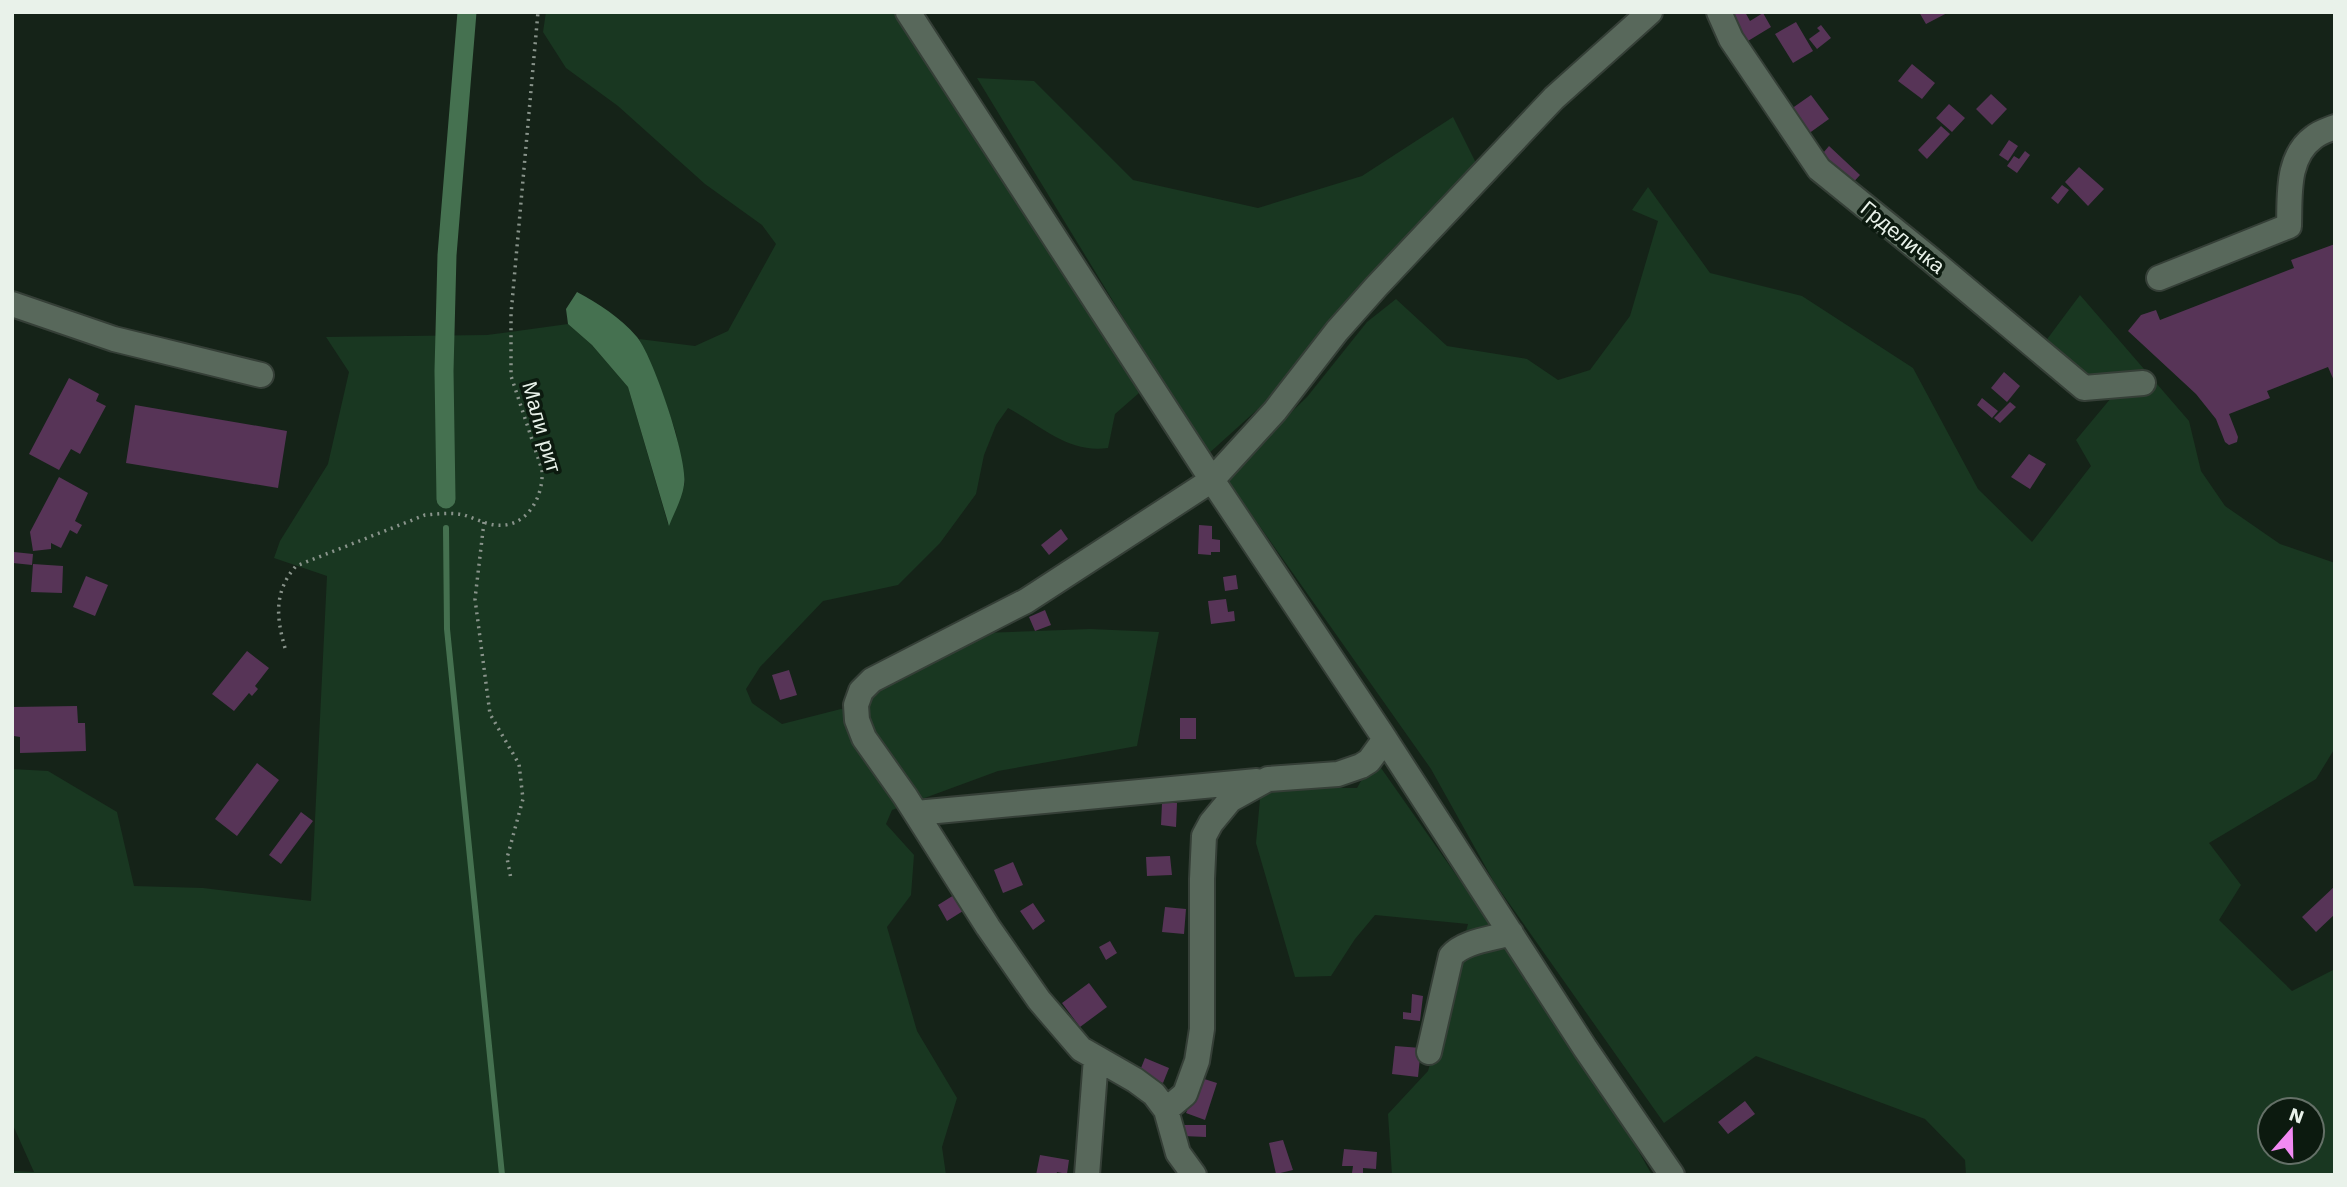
<svg xmlns="http://www.w3.org/2000/svg" width="2347" height="1187" viewBox="0 0 2347 1187" font-family="'Work Sans',sans-serif">
	<style>
		.green { fill: #193721; fill-rule: evenodd }
		.water { fill: #457150 }
		.lines { fill: none; stroke-linecap: round; stroke-linejoin: round }
		.stream { stroke: #457150; stroke-width: 6 }
		.canal { stroke: #457150; stroke-width: 19 }
		.building { fill: #573457 }
		.minor-casing { stroke: #353f37; stroke-width: 28 }
		.path { stroke: #89948b; stroke-width: 3.5; stroke-dasharray: 2 5; stroke-linecap: butt }
		.minor { stroke: #58685b; stroke-width: 24 }
		.labels { text-anchor: middle; dominant-baseline: central; stroke-width: 7; stroke-linejoin: round; paint-order: stroke }
		.street-label { font-size: 21px; fill: #e9f2ea; stroke: #0c1a0f }
	</style>
	<rect width="100%" height="100%" fill="#152318"/>
	<path class="green" d="M546,12H901L1074,287L1139,393L1115,414L1108,448C1069,454 1040,425 1008,408L996,425L984,455L976,494L940,543L898,585L823,601L760,667L746,689L752,703L782,724L841,709L865,713L871,694L982,633L1090,629L1159,632L1137,746L998,771L892,810L886,824L914,855L911,895L887,927L917,1031L957,1098L942,1147L946,1175H12V1171L34,1172L12,1123V769L48,771L117,812L134,886L203,888L311,901L327,576L274,558L280,541L328,464L349,372L326,337L487,335L568,324L592,345L628,387L668,524L685,483L676,433L658,381L639,339L695,346L728,331L776,244L762,225L705,184L618,106L566,68L543,32Z
		M977,78L1034,81L1133,180L1258,208L1362,176L1453,117L1476,163L1404,260L1259,408L1207,455Z
		M1648,187L1710,273L1802,296L1913,368L1978,489L2032,542L2091,466L2076,440L2111,398L2042,346L2080,295L2189,421L2201,471L2225,506L2280,544L2335,563V748L2316,779L2209,843L2241,885L2219,920L2292,991L2335,969V1175H1966L1965,1160L1925,1119L1756,1056L1664,1123L1494,882L1431,769L1225,477L1307,397L1367,322L1396,299L1447,346L1527,359L1558,380L1590,370L1630,316L1658,221L1632,210ZM2270,1110H2312V1152H2270Z
		M1374,758L1591,1067L1652,1175H1392L1388,1114L1428,1071L1468,924L1375,915L1355,939L1331,976L1295,977L1256,843L1261,788H1357Z"/>
	<path class="water" d="M577,292C599,304 620,317 637,337C653,356 689,462 684,485C682,499 674,513 669,526L628,387L592,345L568,324L566,309Z"/>
	<g class="lines">
		<path class="stream" d="M446,528L447,629L502,1175"/>
		<path class="canal" d="M446,499L444,371L447,255L467,12"/>
	</g>
	<path class="building" d="M1723,12H1745L1750,21L1763,13L1771,27L1743,44Z
		M1919,12H1949L1926,24Z
		M1796,22L1813,51L1793,63L1775,34Z
		M1821,25L1831,38L1817,49L1809,39L1820,31L1817,28Z
		M1912,64L1935,83L1922,99L1898,81Z
		M1991,94L2007,109L1992,125L1976,109Z
		M1811,95L1829,119L1808,134L1791,109Z
		M1949,104L1965,118L1952,132L1936,118Z
		M1941,126L1950,134L1927,159L1918,150Z
		M2009,140L2018,146L2008,161L1999,155Z
		M1829,146L1860,175L1849,187L1818,159Z
		M2025,151L2030,155L2017,173L2007,166L2014,156L2019,159Z
		M2079,167L2104,189L2088,206L2065,182Z
		M2062,185L2069,190L2058,204L2051,198Z
		M2335,244V383L2328,367L2267,391L2270,398L2229,414L2238,437L2237,442L2229,445L2225,442L2216,419L2196,394L2128,331L2141,315L2156,310L2160,320L2294,268L2291,260Z
		M2004,372L2020,386L2007,402L1991,388Z
		M69,378L99,394L96,401L106,406L80,454L71,449L59,470L29,454Z
		M1982,398L1998,411L1992,418L1977,405Z
		M2010,402L2016,407L2000,423L1994,418Z
		M135,405L287,431L278,488L126,463Z
		M2029,454L2046,464L2030,489L2011,477Z
		M59,477L88,493L75,521L82,525L77,534L70,530L61,548L51,543V549L33,551L30,532Z
		M1199,525L1212,526V539L1220,540V552H1211V555L1198,554Z
		M1061,529L1068,539L1049,555L1041,545Z
		M14,552L33,554L32,565L13,563Z
		M33,564L63,566L62,593L31,592Z
		M1236,575L1238,589L1225,591L1223,577Z
		M86,576L108,585L95,616L73,607Z
		M1226,599L1228,612L1234,611L1235,621L1211,624L1208,601Z
		M1045,610L1051,625L1035,631L1029,617Z
		M247,651L269,668L255,686L258,689L252,696L249,693L234,711L212,694Z
		M789,670L797,695L780,700L772,675Z
		M77,706L78,723H85L86,751L20,753V737L14,736L13,707Z
		M1180,718H1196V739H1180Z
		M257,763L279,780L237,836L215,819Z
		M1162,803H1177L1176,827L1161,825Z
		M301,812L313,821L281,864L269,855Z
		M1170,856L1172,875L1147,876L1146,857Z
		M1013,862L1023,885L1003,893L994,870Z
		M2335,886V914L2316,932L2302,917Z
		M954,895L963,911L947,921L938,905Z
		M1033,903L1045,921L1033,930L1020,911Z
		M1165,907L1186,909L1184,934L1162,932Z
		M1110,941L1117,953L1106,960L1099,947Z
		M1089,983L1107,1007L1080,1027L1062,1003Z
		M1412,994L1423,996L1420,1021L1403,1019V1012L1411,1013Z
		M1395,1046L1421,1048L1418,1077L1392,1074Z
		M1145,1058L1169,1068L1163,1083L1139,1073Z
		M1201,1078L1217,1083L1205,1120L1186,1113Z
		M1745,1101L1755,1114L1728,1134L1718,1122Z
		M1183,1125H1206V1137L1183,1136Z
		M1283,1140L1293,1170L1276,1174L1269,1143Z
		M1344,1149L1377,1152L1376,1169L1363,1168V1173H1352L1353,1166H1342Z
		M1040,1155L1069,1160L1067,1174L1057,1172L1056,1175H1036Z"/>
	<g class="lines">
		<g class="minor-casing">
			<path id="minor" d="M908,12L1212,480L1026,601L872,680L861,691L856,705L857,720L864,738L905,796L988,927L1039,1000L1081,1049L1135,1080L1154,1094L1166,1110L1178,1153L1194,1175
				M1650,12L1554,98L1376,287L1337,331L1275,411L1212,480L1381,733L1585,1048L1672,1175
				M1719,12L1731,39L1819,169L1929,258L2084,388L2143,383
				M2159,278L2289,226C2290,196 2286,157 2314,137C2320,132 2328,130 2335,127
				M12,304L114,339L261,375
				M916,813L1257,781
				M1429,1052L1451,956C1464,941 1492,939 1511,933
				M1166,1110L1185,1094L1197,1061L1202,1029V879L1204,836L1211,823L1230,800L1268,779L1338,774L1361,766L1369,761L1385,739
				M1087,1175L1096,1058"/>
		</g>
		<path class="path" d="M484,522L475,599L490,714L519,764L523,799L507,858L511,879
			M285,648C276,617 274,591 296,566L425,515C438,514 451,512 464,515C474,518 485,524 495,525C527,529 544,496 542,470L511,376V314L538,12"/>
		<use href="#minor" class="minor"/>
	</g>
	<g class="labels">
		<g class="street-label">
			<text transform="translate(1903 237) rotate(39)">Грделичка</text>
			<text transform="translate(542 427) rotate(74)">Мали рит</text>
		</g>
	</g>
	<rect width="2347" height="1187" fill="none" stroke="#e9f2ea" stroke-width="28"/>
	<g transform="translate(2291 1131) rotate(20)"><circle r="33" fill="#0c1a0f" stroke="#647067" stroke-width="2"/>
	<path d="M0-5L12 26L0 18L-12 26Z" fill="#f28af3"/>
	<text y="-10" font-size="19" font-weight="bold" text-anchor="middle" fill="#e9f2ea">N</text>
	</g>
</svg>
